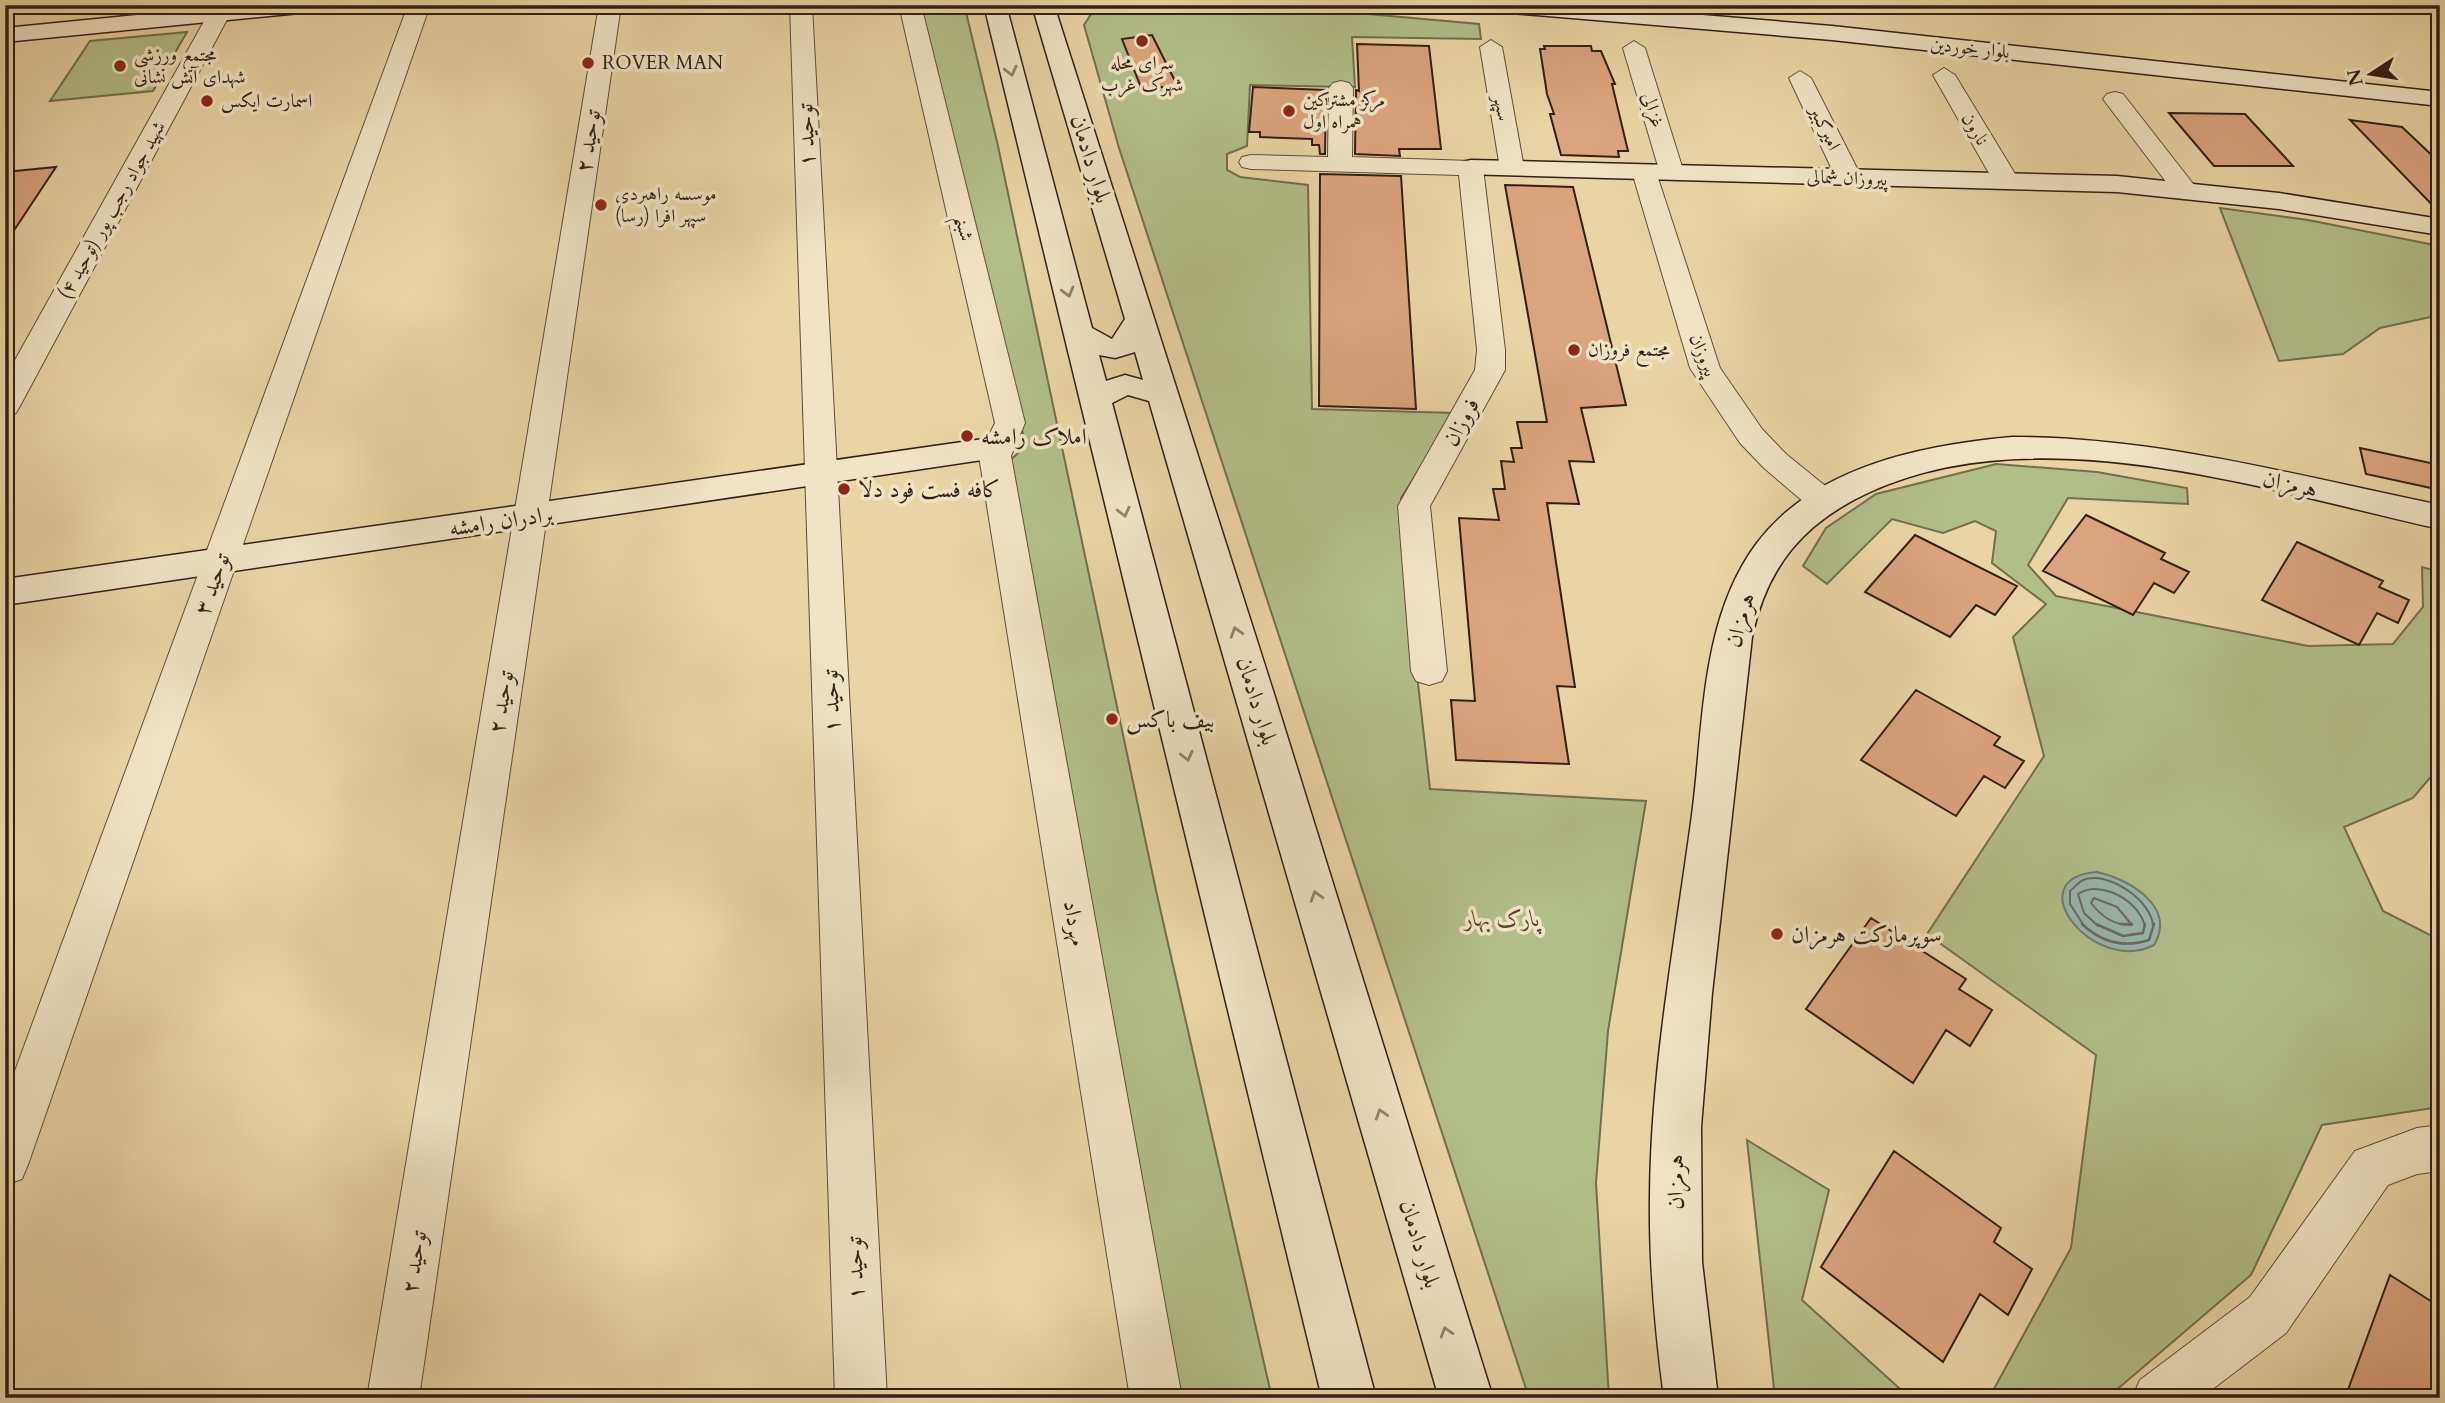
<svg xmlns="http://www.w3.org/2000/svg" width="2445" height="1403" viewBox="0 0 2445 1403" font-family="Cardo,Amiri,serif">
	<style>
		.green { fill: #b2be8a; stroke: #726e50; stroke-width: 2 }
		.water { fill: #9ab7af; stroke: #717a72; stroke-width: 2 }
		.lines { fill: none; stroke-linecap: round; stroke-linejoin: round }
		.shore-far1 { stroke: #666b62; stroke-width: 2 }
		.shore { stroke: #666b62; stroke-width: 2.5 }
		.building { fill: #daa47e; stroke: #331f16; stroke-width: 2 }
		.street-casing { stroke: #614c3a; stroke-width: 2 }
		.secondary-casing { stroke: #331f16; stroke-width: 3 }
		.street { fill: #f1e3c4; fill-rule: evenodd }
		.secondary { fill: #f1e3c4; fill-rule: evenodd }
		.oneway { stroke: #92816d }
		.poi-dot { fill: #8f2418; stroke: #f1e3c4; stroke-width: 2.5 }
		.labels { text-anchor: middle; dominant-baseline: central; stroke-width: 7; stroke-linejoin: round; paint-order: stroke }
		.far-street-label { font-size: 19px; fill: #331f16; stroke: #f1e3c4 }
		.far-poi-label { font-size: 19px; fill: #331f16; stroke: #f1e3c4; text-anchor: start }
		.street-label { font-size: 23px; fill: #331f16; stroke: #f1e3c4 }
		.poi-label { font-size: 23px; fill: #331f16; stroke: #f1e3c4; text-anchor: start }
		.park-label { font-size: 23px; font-style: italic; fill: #534733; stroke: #f1e3c4 }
	</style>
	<rect width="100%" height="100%" fill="#ead4a5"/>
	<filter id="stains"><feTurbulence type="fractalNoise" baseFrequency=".00286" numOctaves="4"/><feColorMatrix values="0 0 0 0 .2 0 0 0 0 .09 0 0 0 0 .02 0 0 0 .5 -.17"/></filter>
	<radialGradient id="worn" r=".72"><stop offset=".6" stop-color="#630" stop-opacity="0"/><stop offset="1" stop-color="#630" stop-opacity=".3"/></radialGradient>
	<path class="green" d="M917,5H963L966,12L998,146L1157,895L1272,1398H1179L1006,464L1026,446Z
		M1097,5H1268L1479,24L1481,39L1352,37L1355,87L1250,85L1247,146L1227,154V170L1240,177L1308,185L1312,409L1455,413L1401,498L1407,587L1430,789L1646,801L1608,1031L1596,1183L1609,1398H1529L1119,148L1084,25Z
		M187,32L153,91L50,101L90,41Z
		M2220,208L2308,220L2440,246V315L2380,328L2343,354L2279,361Z
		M1996,464L2097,472L2187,488L2188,504L2068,498L2028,565L2056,596L2308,646L2393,644L2423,607L2422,567L2440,572V766L2413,798L2344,827L2383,911L2440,940V1107L2322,1125L2251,1275L2107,1398H1989L2071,1248L2096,1055L1927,934L2044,756L2013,637L2046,604L1992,563L1996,531L1975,521L1943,533L1892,519L1827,584L1803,566L1826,528L1876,494Z
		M1747,1140L1829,1190L1802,1300L1910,1398H1775Z"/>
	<path class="water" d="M2097,872C2129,879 2177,907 2154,945C2093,976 2017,878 2097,872Z"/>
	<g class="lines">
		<path class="shore-far1" d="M2094,898L2117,907L2132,925C2114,926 2101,916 2091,903Z
			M2084,926L2070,904V891C2074,888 2079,882 2083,880C2108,870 2152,901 2153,926
			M2098,926L2084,913L2078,894C2101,879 2139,901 2145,926"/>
		<path class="shore" d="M2082,924C2101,942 2124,948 2149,940L2154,924
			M2096,924L2123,936L2143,933L2145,924
			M2120,924H2132"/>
	</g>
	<path class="building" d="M1152,35L1177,85L1142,90L1122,39Z
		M1357,44L1429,46L1441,149H1399L1400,156L1355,154L1356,90L1359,91Z
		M1544,46H1591L1592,51H1601L1615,84H1612L1628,151H1618L1619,157L1561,155L1550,114H1554L1547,94L1540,49H1545Z
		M1253,87L1326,90L1325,154H1320L1319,145H1312V139L1260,137V132H1249Z
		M2169,113L2245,114L2293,166H2214Z
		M2350,120L2402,127L2440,163V213Z
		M56,167L5,244V172Z
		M1320,174L1401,176L1416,409L1319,406Z
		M1505,185L1573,187L1626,405L1581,408L1594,462L1569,461L1579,504L1547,503L1575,687L1557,686L1569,764L1456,760L1451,700L1475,701L1459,518L1499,520L1493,489H1505L1501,461L1514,462L1511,448H1522L1517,422H1547Z
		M2360,448L2440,465V490L2366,474Z
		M2086,515L2165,553L2161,559L2189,572L2174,593L2154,583L2133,615L2043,571Z
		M1915,535L2017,586L1995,615L1976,605L1950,637L1865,592Z
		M2297,542L2383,581L2379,587L2409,600L2398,623L2377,613L2359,645L2262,600Z
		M1916,690L2000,737L1994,745L2024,761L2005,788L1984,776L1956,816L1861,760Z
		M1871,918L1966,979L1959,989L1992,1010L1970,1046L1946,1030L1913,1083L1806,1009Z
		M1894,1151L2001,1228L1994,1242L2032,1269L2008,1315L1980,1294L1943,1362L1821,1267Z
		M2390,1275L2440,1307V1398H2345Z"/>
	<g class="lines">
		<g class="street-casing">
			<path id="street" d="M408,5H430L29,1162L22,1179L5,1185V1098Z
				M599,5H621L419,1398H367Z
				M790,5H812L887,1398H835Z
				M899,5H921L1025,423L1011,456L1182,1398H1130L979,456L995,423Z
				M219,8L230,14L20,406L16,413L5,416V378L208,14Z
				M1491,40L1502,47L1524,168L1521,173H1503L1500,168L1480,47Z
				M1634,41L1645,48L1684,173L1681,178H1663L1660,173L1623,48Z
				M1944,68L1955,75L2020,182L2016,187H1998L1994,182L1933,75Z
				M1800,71L1811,78L1862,178L1858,183H1840L1836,178L1789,78Z
				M1341,81L1349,83L1353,88L1352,157L1471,161L1480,163L1483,168L1505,350V370L1430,506L1447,671L1442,681L1429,685L1416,681L1411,671L1398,506L1475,370L1477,350L1459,175L1251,169L1242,167L1239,162L1242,157L1251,155L1328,157L1329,88L1333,83Z
				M2115,92L2123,94L2194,185L2198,190L2194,195H2176L2103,99L2107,94Z
				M1644,165L1653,167L1656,172L1720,368L1762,429L1786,454L1834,493L1839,501L1834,509L1823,512L1812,509L1764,468L1740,443L1690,368L1632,172L1635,167Z
				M2440,1125V1171L2417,1174L2388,1185L2286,1333L2201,1398H2132L2140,1380L2250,1297L2355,1151L2417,1128Z"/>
		</g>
		<g class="secondary-casing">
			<path id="secondary" d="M239,5H321L310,12L5,42V28Z
				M984,5H1006L1092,328L1112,339L1125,319L1032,5H1054L1275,697L1493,1398H1439L1149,401L1128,395L1112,403L1376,1398H1322ZM1135,352L1143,380L1125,375L1106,381L1099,355L1115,358Z
				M1489,5H1583L1832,26L2440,92V106L1832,40L1500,12Z
				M1471,160L2117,176L2279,193L2440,219V235L2279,209L2117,192L1462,174L1458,168L1462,162Z
				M997,437L1009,440L1013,448L1009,456L5,605V579Z
				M2012,437C2158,437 2298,476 2440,505V529C2267,491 2039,414 1870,492C1804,522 1767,566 1752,637L1712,993L1701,1127L1702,1262L1718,1398H1664C1655,1330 1649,1264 1650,1196C1651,1068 1675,942 1692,815C1704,724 1700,619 1757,543C1815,466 1923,445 2012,437Z"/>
		</g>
		<use href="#street" class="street"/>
		<use href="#secondary" class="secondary"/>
	</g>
	<defs><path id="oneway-chevron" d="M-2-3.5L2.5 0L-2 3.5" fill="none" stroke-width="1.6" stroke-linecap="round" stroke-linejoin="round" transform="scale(1.75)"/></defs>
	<g class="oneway">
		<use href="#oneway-chevron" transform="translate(1011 71) rotate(76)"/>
		<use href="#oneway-chevron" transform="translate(1068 292) rotate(75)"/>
		<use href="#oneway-chevron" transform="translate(1124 512) rotate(76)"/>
		<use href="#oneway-chevron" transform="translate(1236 632) rotate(-107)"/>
		<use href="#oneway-chevron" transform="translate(1187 756) rotate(76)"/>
		<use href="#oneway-chevron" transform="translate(1316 896) rotate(-107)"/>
		<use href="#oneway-chevron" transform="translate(1381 1114) rotate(-107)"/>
		<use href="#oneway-chevron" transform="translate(1446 1332) rotate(-107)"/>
	</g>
	<g class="poi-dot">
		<circle cx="1142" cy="41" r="7"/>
		<circle cx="588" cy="63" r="7"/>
		<circle cx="120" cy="66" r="7"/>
		<circle cx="207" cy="101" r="7"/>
		<circle cx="1289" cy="111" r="7"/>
		<circle cx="601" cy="205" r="7"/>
		<circle cx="1574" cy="350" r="7"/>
		<circle cx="967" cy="436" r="7"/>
		<circle cx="844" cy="489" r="7"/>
		<circle cx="1112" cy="719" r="7"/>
		<circle cx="1777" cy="934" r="7"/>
	</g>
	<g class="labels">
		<g class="far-street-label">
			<text transform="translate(1970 48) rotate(6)">بلوار خوردین</text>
			<text transform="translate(1502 108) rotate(80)">سپهر</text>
			<text transform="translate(1653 110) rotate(73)">غزالی</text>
			<text transform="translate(1825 128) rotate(64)">امیرکبیر</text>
			<text transform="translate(1975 129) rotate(59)">نارون</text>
			<text transform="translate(1847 178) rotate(2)">پیروزان شمالی</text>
			<text transform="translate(112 210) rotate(-61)">شهید جواد رجب پور (توحید ۴)</text>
			<text transform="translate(964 228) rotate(77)">شبنم</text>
			<text transform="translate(1703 355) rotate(68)">پیروزان</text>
		</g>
		<g class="far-poi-label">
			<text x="134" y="55">مجتمع ورزشی<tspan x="134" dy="22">شهدای آتش نشانی</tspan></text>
			<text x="602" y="63">ROVER MAN</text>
			<text x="1142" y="63" text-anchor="middle">سرای محله<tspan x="1142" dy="22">شهرک غرب</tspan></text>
			<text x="1303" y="100">مرکز مشترکین<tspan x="1303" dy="22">همراه اول</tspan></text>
			<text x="221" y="101">اسمارت ایکس</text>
			<text x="615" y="194">موسسه راهبردی<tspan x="615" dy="22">سپهر افرا (رسا)</tspan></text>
			<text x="1588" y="350">مجتمع فروزان</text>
		</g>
		<g class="street-label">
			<text transform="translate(806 135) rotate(-92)">توحید ۱</text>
			<text transform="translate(588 141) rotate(-81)">توحید ۲</text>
			<text transform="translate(1091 159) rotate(73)">بلوار دادمان</text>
			<text transform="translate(1461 422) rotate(-61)">فروزان</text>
			<text transform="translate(2290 484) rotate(12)">هرمزان</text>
			<text transform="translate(501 521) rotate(-8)">برادران رامشه</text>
			<text transform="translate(212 584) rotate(-70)">توحید ۳</text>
			<text transform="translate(1740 620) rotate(-74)">هرمزان</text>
			<text transform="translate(831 701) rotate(-92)">توحید ۱</text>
			<text transform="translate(1257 701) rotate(73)">بلوار دادمان</text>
			<text transform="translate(501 702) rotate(-81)">توحید ۲</text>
			<text transform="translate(1075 923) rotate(80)">مهرداد</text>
			<text transform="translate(1675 1182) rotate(-90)">هرمزان</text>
			<text transform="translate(1420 1244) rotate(73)">بلوار دادمان</text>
			<text transform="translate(414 1262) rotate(-81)">توحید ۲</text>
			<text transform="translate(855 1268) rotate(-92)">توحید ۱</text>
		</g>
		<g class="poi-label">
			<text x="981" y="436">املاک رامشه</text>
			<text x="858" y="489">کافه فست فود دلا</text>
			<text x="1126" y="719">بیف باکس</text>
			<text x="1791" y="934">سوپرمارکت هرمزان</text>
		</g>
		<g class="park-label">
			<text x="1502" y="918">پارک بهار</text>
		</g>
	</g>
	<rect width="2445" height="1403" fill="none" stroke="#ead4a5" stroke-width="28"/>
	<rect x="7" y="7" width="2431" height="1389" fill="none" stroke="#331f16" stroke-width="3.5"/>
	<rect x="14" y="14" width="2417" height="1375" fill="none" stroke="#331f16" stroke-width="2"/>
	<g transform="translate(2371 74) rotate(258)" stroke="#f1e3c4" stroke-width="5" paint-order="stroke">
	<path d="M0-5L12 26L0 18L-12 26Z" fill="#331f16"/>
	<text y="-10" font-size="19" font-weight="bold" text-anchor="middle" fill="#331f16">N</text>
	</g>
	<rect width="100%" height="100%" filter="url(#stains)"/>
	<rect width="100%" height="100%" fill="url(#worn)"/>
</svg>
